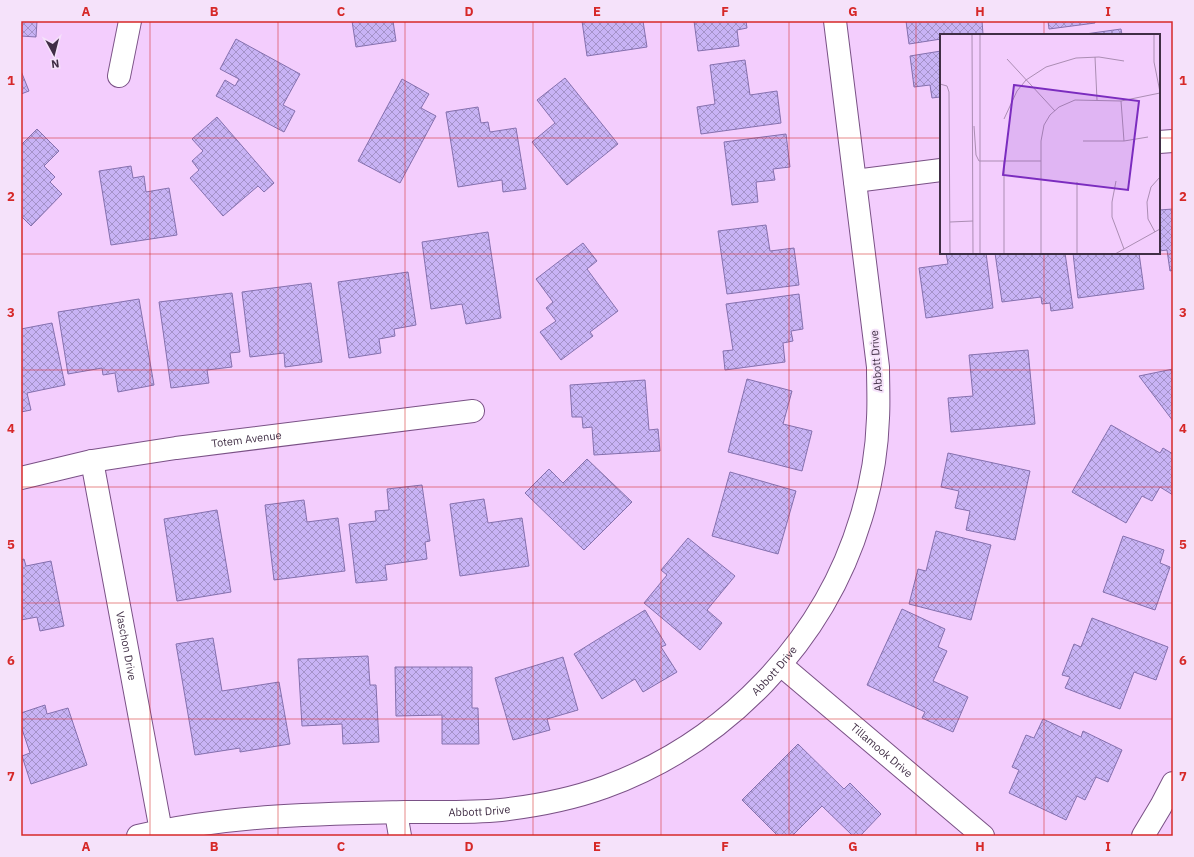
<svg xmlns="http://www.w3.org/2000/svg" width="1194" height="857" viewBox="0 0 1194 857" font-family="'IBM Plex Sans',sans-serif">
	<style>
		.building { fill: url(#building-cross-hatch); stroke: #8570ae }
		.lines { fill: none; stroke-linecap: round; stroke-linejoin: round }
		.minor-casing { stroke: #7a5186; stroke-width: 24 }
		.minor { stroke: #fff; stroke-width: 22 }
		.grid { fill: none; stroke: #d62828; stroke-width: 1; stroke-opacity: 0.55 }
		.labels { text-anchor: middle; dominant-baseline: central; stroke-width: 4; stroke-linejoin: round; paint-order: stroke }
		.street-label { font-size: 11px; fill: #402e45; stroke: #f5e2fa }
		.inset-road { fill: none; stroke: #ab8db3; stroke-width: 1 }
		.view { fill: #7b2cbf; fill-opacity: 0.15; stroke: #7b2cbf; stroke-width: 2 }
		.inset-edge { fill: none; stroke: #402e45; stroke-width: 2 }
		.neatline { fill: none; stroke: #d62828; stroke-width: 1.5 }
		.grid-label { font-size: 13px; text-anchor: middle; font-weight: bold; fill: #d62828 }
	</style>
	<defs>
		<pattern id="building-cross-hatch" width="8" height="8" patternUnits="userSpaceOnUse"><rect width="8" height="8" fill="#c8b3f5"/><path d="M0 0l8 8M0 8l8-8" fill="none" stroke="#a492c8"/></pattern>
	</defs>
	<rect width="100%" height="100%" fill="#f3cdfd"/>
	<path class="building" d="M21,21H37L36,37L21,36Z
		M352,21H393L396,41L356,47Z
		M582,21H643L647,47L587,56Z
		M694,21H746L747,28L737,30L739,46L698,51Z
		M906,21H982L983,34L972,35H941V39L909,44Z
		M1048,21H1095V23L1049,29Z
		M1121,29L1122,35H1078Z
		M236,39L300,74L283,105L295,111L284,132L216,96L225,80L235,86L239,79L220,69Z
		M941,51V103L940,97L932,98L930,85L914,87L910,56Z
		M745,60L750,95L777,91L781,123L701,134L697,107L715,104L710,65Z
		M21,71L29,91L21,94Z
		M565,78L618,144L567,185L532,142L555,123L537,100Z
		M402,79L429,94L421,108L436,116L400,183L358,161Z
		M478,107L481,123L488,122L490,132L516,128L526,189L503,192L502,180L458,187L446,112Z
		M217,117L274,183L264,192L258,186L223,216L190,178L199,170L192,161L203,151L192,139Z
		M37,129L59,151L44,166L55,177L50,182L62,194L31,226L21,216V145Z
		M786,134L790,167L773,169L775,180L756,182L758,202L732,205L724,142Z
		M131,166L133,178L144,176L146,192L169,188L177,235L111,245L99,171Z
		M1173,209V270L1170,271L1167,250L1159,251V210Z
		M766,225L770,251L794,248L799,285L727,294L718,231Z
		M488,232L501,318L466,324L462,304L431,309L422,242Z
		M583,243L597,261L587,269L618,311L590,332L593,336L561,360L540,332L556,321L546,308L553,302L536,279Z
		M946,253H986L993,308L926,318L919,268L948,264Z
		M995,253H1065L1073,308L1051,311L1050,303L1042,304L1041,297L1002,302Z
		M1073,253H1139L1144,289L1078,298Z
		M408,272L416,325L394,329L395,336L379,339L381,353L349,358L338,282Z
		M311,283L322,362L285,367L284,353L250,357L242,292Z
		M232,293L240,352L230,353L232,367L207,370L209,383L171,388L159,302Z
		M799,294L803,329L791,331L793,341L783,343L785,362L725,370L723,351L733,350L726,304Z
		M139,299L154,385L118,392L115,373L103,375L102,368L68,374L58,312Z
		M52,323L65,385L27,393L31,410L21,412V329Z
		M1028,350L1035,424L951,432L948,398L973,396L969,355Z
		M1173,369V421L1139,376Z
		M747,379L792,391L783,424L812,431L802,471L728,452Z
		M645,380L649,430L658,429L660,451L594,455L592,427L583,428L582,417H572L570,385Z
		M1111,425L1160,453L1163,448L1173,454V495L1160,487L1152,501L1142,496L1126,523L1072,492Z
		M948,453L1030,471L1015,540L966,530L970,511L955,508L959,491L941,487Z
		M587,459L632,502L584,550L525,493L549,469L563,483Z
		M730,472L796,491L778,554L712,536Z
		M422,485L430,541L425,542L427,559L385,565L387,580L356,583L349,524L376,521L375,511L389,510L387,489Z
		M484,499L488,523L522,518L529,566L460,576L450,504Z
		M304,500L307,522L338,518L345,571L274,580L265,505Z
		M217,510L231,592L177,601L164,519Z
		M936,531L991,545L971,620L909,604L918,569L926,571Z
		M1123,536L1164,550L1160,563L1170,567L1155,610L1103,592Z
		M688,538L735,576L707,610L722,623L700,650L644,603L667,575L661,570Z
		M24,559L26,566L51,561L64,626L40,631L37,617L21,620V560Z
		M902,609L945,629L938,647L947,651L933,681L968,697L953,732L922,718L925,712L867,685Z
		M645,610L666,645L661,647L677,672L643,692L635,679L602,699L574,654Z
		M1092,618L1168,647L1156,680L1134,672L1120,709L1065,688L1070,677L1062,675L1074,644L1081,647Z
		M213,638L222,691L279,682L290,744L240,752V748L195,755L176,644Z
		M368,656L370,685H376L379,742L343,744L342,724L302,726L298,659Z
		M563,657L578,710L547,719L550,730L513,740L495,678Z
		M395,667H472V708H478L479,744H442V715L396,716Z
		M45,705L47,714L68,708L87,765L31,784L22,756L30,753L21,726V713Z
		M1043,719L1081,737L1083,731L1122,750L1108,782L1096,777L1085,800L1077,796L1066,820L1009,793L1019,770L1012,767L1026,735L1034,738Z
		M798,744L844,789L850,783L881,814L860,836H853L822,806L792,836H778L742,800Z"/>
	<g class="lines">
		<g class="minor-casing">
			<g id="minor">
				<path d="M119,76L130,21"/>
				<path d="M1159,142L1173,141"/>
				<path d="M855,181L941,170"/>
				<path id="s1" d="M92,461L161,831"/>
				<path id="s2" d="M21,478L92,461L176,448L473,411"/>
				<path id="s3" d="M781,665L983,836"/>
				<path d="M396,813L400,836"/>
				<path id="s4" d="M138,836C227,815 315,814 405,812C437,812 470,813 501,810C536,806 572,799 605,787C726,743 824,641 861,518C871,486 877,451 878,418C879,401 878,384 878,367L835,21"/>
				<path d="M1143,836L1161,806L1173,783"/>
			</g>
		</g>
		<use href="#minor" class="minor"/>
	</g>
	<path class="grid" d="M150,21V836M278,21V836M405,21V836M533,21V836M661,21V836M789,21V836M916,21V836M1044,21V35M21,138H941M1159,138H1173M1044,253V836M21,254H1173M21,370H1173M21,487H1173M21,603H1173M21,719H1173"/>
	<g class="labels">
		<g class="street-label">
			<text transform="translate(876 361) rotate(-94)">Abbott Drive</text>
			<text stroke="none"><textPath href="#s2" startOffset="229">Totem Avenue</textPath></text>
			<text stroke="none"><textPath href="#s1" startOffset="188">Vaschon Drive</textPath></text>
			<text stroke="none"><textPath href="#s4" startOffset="679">Abbott Drive</textPath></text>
			<text stroke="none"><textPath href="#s3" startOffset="132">Tillamook Drive</textPath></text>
			<text stroke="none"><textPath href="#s4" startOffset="343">Abbott Drive</textPath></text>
		</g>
	</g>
	<g transform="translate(940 34)">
		<rect width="220" height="220" fill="#f3cdfd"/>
		<path class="inset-road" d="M32,0L33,220M214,0V28L220,58M155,23L157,66M67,25L115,77M0,50L7,52L9,58L10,220M181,67L184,107M64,85L77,57L86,46L106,33L136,24L159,23L184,27M34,92L36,121L39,127H101M143,107H184L208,103M64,127V220M176,147L172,168V183L184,215M137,148V220M10,188L33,187M215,198L208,185L207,168L211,153L220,143M40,220V0M101,220V107L104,91L110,81L119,73L135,66L181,67L220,59M175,220L220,195"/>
		<path class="view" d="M74,51L199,67L188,156L63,141Z"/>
		<rect width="220" height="220" class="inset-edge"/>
	</g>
	<rect width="1194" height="857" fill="none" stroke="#f5e2fa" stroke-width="44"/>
	<g transform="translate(54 54) rotate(173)" stroke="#f5e2fa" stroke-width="3" paint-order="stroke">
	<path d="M0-3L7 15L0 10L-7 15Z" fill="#402e45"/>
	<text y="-6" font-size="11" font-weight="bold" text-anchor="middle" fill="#402e45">N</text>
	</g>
	<rect x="22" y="22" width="1150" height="813" class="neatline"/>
	<g class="grid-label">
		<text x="86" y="16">A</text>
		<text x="214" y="16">B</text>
		<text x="341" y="16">C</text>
		<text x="469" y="16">D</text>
		<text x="597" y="16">E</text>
		<text x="725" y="16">F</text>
		<text x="853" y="16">G</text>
		<text x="980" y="16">H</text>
		<text x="1108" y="16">I</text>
		<text x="11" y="85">1</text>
		<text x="1183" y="85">1</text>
		<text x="11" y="201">2</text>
		<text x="1183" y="201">2</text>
		<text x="11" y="317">3</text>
		<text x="1183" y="317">3</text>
		<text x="11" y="433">4</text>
		<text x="1183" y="433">4</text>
		<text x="11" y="549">5</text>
		<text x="1183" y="549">5</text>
		<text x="11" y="665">6</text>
		<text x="1183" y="665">6</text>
		<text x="11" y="781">7</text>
		<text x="1183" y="781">7</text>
		<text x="86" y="851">A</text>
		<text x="214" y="851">B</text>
		<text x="341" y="851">C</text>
		<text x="469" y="851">D</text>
		<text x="597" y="851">E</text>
		<text x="725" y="851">F</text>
		<text x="853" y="851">G</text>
		<text x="980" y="851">H</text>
		<text x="1108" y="851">I</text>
	</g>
</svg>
